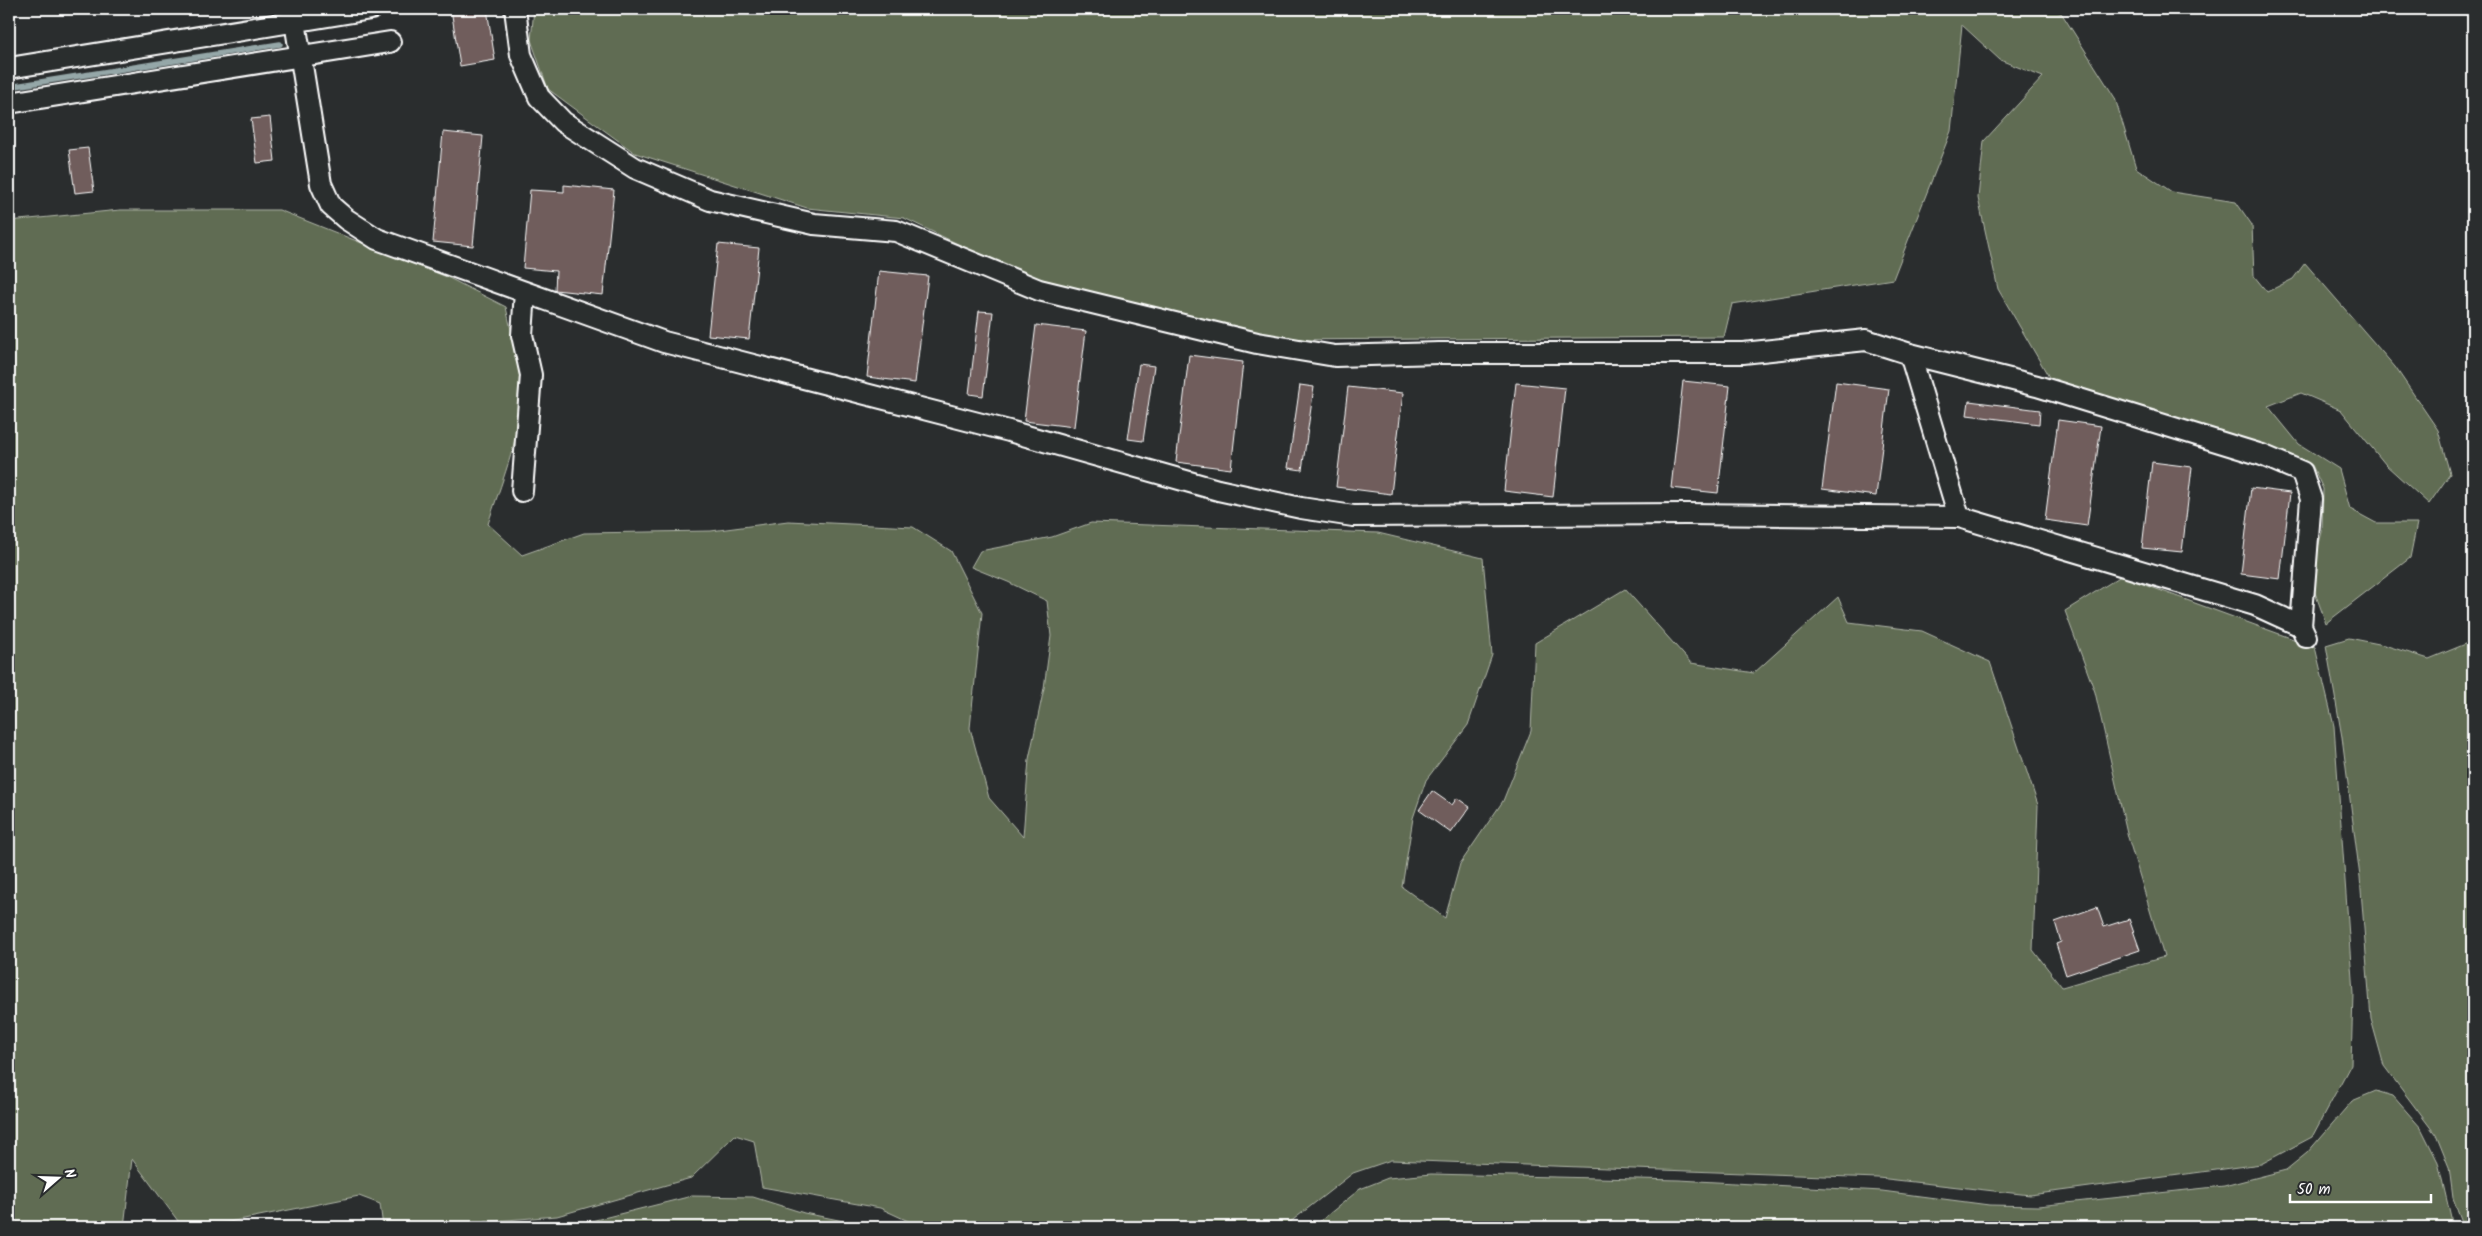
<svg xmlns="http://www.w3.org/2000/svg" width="2482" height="1236" viewBox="0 0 2482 1236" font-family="Kalam,sans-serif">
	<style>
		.green { fill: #616c53; stroke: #b0b6a9 }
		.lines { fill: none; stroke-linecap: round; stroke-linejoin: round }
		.stream { stroke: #95a7a8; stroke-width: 5.5 }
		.building { fill: #705d5c; stroke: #fff }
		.minor-casing { stroke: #fff; stroke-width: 24 }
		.minor { stroke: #2a2d2e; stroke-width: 20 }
	</style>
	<rect width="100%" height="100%" fill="#2a2d2e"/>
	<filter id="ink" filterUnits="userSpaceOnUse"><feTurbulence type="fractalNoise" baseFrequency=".02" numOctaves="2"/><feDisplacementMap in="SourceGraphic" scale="10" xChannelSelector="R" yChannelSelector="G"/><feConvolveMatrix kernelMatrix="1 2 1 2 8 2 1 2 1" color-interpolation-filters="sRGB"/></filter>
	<g filter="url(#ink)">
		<path class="green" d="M534,9H1811L1818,15L1829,9H2053L2062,14L2115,98L2136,168L2172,192L2236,202L2252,225L2254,276L2267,292L2293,279L2305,263L2395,367L2438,430L2450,474L2429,504L2386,465L2341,410L2301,393L2268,406L2299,444L2339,469L2350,509L2376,523H2417L2410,558L2326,623L2310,579L2322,532L2323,489L2312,465L2266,446L2053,384L1998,289L1978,198L1984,141L2043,77L2000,60L1962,25L1951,131L1893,279L1732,304L1724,337L1277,340L1018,273L904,218L807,208L635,153L548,89L531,40Z
			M120,210H279L447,277L506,307C512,336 522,372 521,402C519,441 500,486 488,524L522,555L584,533L711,531L788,521L913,527L951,551L982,613L970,728L989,798L1023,837L1029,759L1044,688L1051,636L1047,601L1008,582L971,567L980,551L1052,537L1091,523L1378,533L1483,558L1492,655L1468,725L1426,780L1413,818L1402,887L1445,918L1460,864L1503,801L1531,731L1535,643L1625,589L1691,663L1754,673L1838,597L1849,622L1922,631L1990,662L2038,805L2033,950L2062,987L2164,957L2128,837L2095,692L2065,611L2121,576L2315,647L2334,726L2353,993L2351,1064L2312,1137L2261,1164L2030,1195L1878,1178L1391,1160L1353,1173L1284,1227H921L880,1208L762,1187L754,1141L735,1135L691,1178L557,1216L418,1227H383L380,1204L359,1196L214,1225H181L132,1159L124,1227H9V221Z
			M2349,638L2384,645L2429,659L2473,641V1227H2464L2453,1198L2449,1167L2436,1135L2384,1066L2371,1019L2360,877L2342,737L2326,645Z
			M2376,1091L2393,1096L2421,1128L2438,1162L2453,1227H1313L1360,1189L1388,1178L1431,1174L1679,1180L1882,1191L1989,1205L2038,1206L2224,1186L2286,1170L2307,1153L2352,1101Z
			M692,1196L753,1197L804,1213L873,1227H567Z"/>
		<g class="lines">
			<path class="stream" d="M9,87L280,44"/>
		</g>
		<path class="building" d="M451,9H487L495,60L460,66Z
			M270,117L275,161L257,163L251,119Z
			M443,132L483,136L473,246L433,242Z
			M88,148L94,191L75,193L69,150Z
			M564,185L614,190L603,295L555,290L556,271L523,268L530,190L564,192Z
			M718,244L759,248L749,339L708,335Z
			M879,271L928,276L915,383L867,377Z
			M979,311L993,312L983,396L969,394Z
			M1036,325L1086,331L1074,427L1024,421Z
			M1189,355L1243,362L1231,469L1176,462Z
			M1139,364L1154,366L1143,441L1128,439Z
			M1683,381L1730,386L1718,493L1671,488Z
			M1836,382L1889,389L1876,496L1822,489Z
			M1516,383L1565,388L1553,497L1504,491Z
			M1300,385L1314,387L1302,470L1288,468Z
			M1348,387L1403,393L1391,494L1336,487Z
			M1969,401L2040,410L2039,424L1967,415Z
			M2058,420L2101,426L2087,526L2045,520Z
			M2152,462L2192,467L2182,552L2142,548Z
			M2251,488L2290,493L2280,579L2241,574Z
			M1432,791L1452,805L1457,798L1470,807L1451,833L1419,810Z
			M2097,907L2104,927L2129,919L2140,950L2066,975L2056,944L2061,942L2055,922Z"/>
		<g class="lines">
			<g class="minor-casing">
				<path id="minor" d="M293,9L321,184L331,206L346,219L377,239L664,342L1009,431L1218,490L1301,508L1353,516L1686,514L1959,517L2255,605L2301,626
					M515,9L521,55L539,97L563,122L635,168L710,200L814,224L896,231L1039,290L1257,343L1335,356L1439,353H1743L1866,340L1910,354L2037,386L2262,455L2302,472L2311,499L2301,626L2306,637
					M9,68L371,9
					M9,103L390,42
					M1910,354L1959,517
					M522,491L531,375L522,335L525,292"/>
			</g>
			<use href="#minor" class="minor"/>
		</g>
	</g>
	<rect width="2482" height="1236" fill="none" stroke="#2a2d2e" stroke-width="30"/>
	<rect x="15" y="15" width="2452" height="1206" fill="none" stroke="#fff" stroke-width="2" filter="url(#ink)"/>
	<g transform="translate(58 1178) rotate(70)" stroke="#2a2d2e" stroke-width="4" paint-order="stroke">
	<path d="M0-4L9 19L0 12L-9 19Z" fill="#ffffff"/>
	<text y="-8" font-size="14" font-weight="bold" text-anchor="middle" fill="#ffffff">N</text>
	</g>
	<path d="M2290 1194v8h141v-8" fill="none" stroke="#ffffff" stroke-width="2.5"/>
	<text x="2297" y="1194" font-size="15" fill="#ffffff" stroke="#2a2d2e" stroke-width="4" paint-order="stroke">50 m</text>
</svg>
